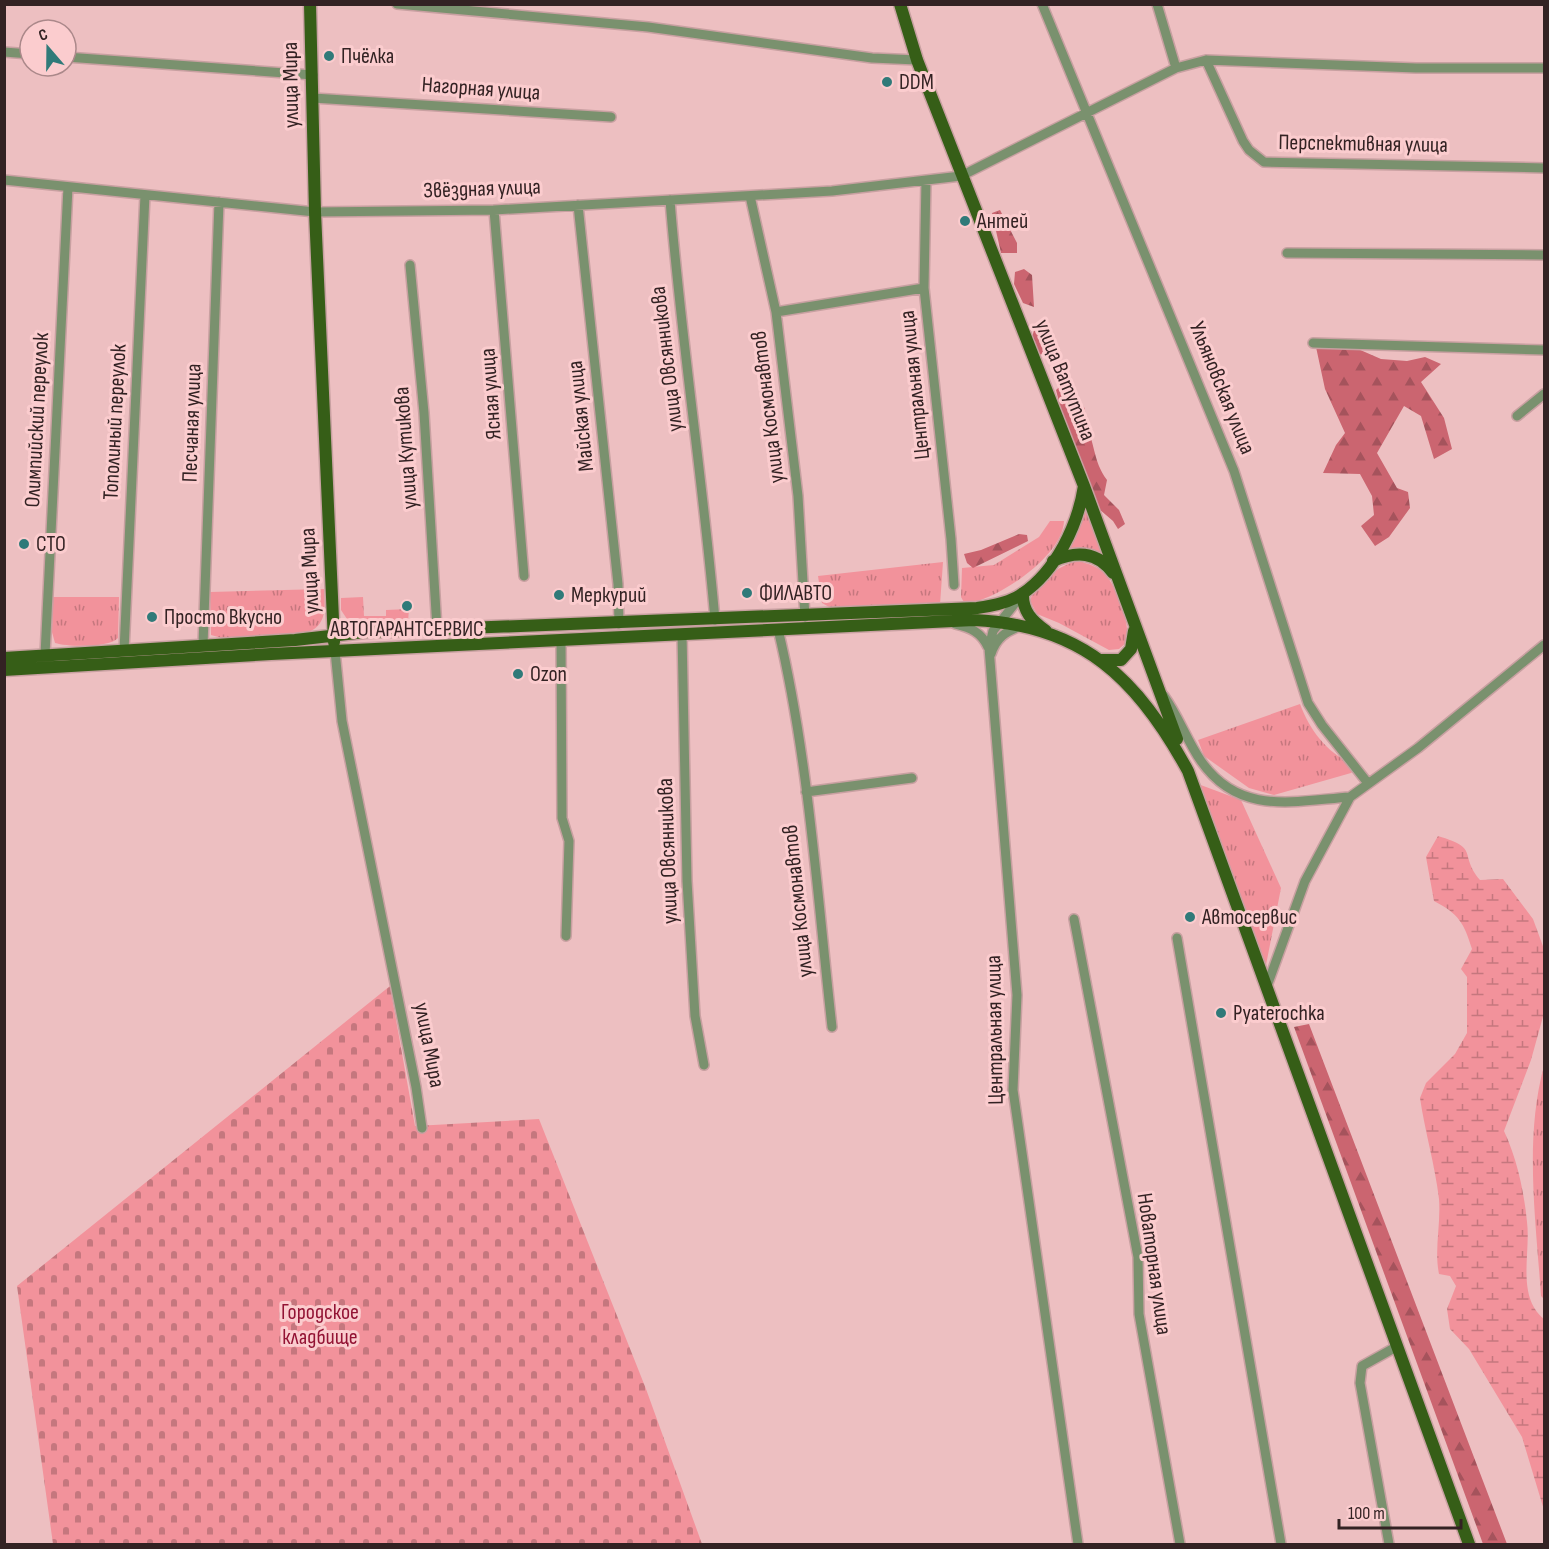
<svg xmlns="http://www.w3.org/2000/svg" width="1549" height="1549" viewBox="0 0 1549 1549" font-family="'Sofia Sans Condensed',sans-serif">
	<style>
		.grass { fill: url(#grass-tufts) }
		.forest { fill: url(#forest-firs) }
		.wetland { fill: url(#wetland-marsh) }
		.cemetery { fill: url(#cemetery-stones) }
		.lines { fill: none; stroke-linecap: round; stroke-linejoin: round }
		.minor-casing { stroke: #c8a0a1; stroke-width: 12 }
		.major-casing { stroke: #c8a0a1; stroke-width: 15 }
		.minor { stroke: #7a916e; stroke-width: 9 }
		.major { stroke: #365e17; stroke-width: 12 }
		.poi-dot { fill: #307a79; stroke: #fbccce; stroke-width: 2 }
		.labels { text-anchor: middle; dominant-baseline: central; stroke-width: 6; stroke-linejoin: round; paint-order: stroke }
		.poi-label { font-size: 22px; fill: #332223; stroke: #fbccce; text-anchor: start }
		.street-label { font-size: 22px; fill: #332223; stroke: #fbccce }
		.park-label { font-size: 22px; fill: #931334; stroke: #fbccce }
	</style>
	<defs>
		<pattern id="grass-tufts" width="24" height="20" patternUnits="userSpaceOnUse" patternTransform="scale(1.5)"><rect width="24" height="20" fill="#f2929b"/><path d="M3 7l-1-3M5 7V3M7 7l1-3M15 17l-1-3M17 17v-4M19 17l1-3" fill="none" stroke="#c5777e"/></pattern>
		<pattern id="forest-firs" width="22" height="20" patternUnits="userSpaceOnUse" patternTransform="scale(1.5)"><rect width="22" height="20" fill="#cb6570"/><path d="M5 1l3.5 6h-7zM16 11l3.5 6h-7z" fill="#a5535c"/></pattern>
		<pattern id="wetland-marsh" width="20" height="14" patternUnits="userSpaceOnUse" patternTransform="scale(1.5)"><rect width="20" height="14" fill="#f2929b"/><path d="M1 5h8M5 5V1M11 12h8M15 12V8" fill="none" stroke="#c5777e"/></pattern>
		<pattern id="cemetery-stones" width="16" height="16" patternUnits="userSpaceOnUse" patternTransform="scale(1.5)"><rect width="16" height="16" fill="#f2929b"/><path d="M2 7V4a2 2 0 0 1 4 0v3zM10 15v-3a2 2 0 0 1 4 0v3z" fill="#c5777e"/></pattern>
	</defs>
	<rect width="100%" height="100%" fill="#edbfc1"/>
	<path class="grass" d="M1087,505L1106,557C1092,548 1080,545 1065,552L1080,525Z
		M1050,521H1064C1063,556 998,600 965,604L961,597L962,568L994,565L1039,537Z
		M1079,561C1088,564 1098,566 1105,574C1118,589 1130,622 1127,642L1119,649L1109,650L1059,623L1037,614L1030,601L1033,592C1047,577 1058,565 1079,561Z
		M943,562L940,605L831,608L822,603L818,576Z
		M324,589C325,607 327,624 309,632L222,638L211,635L210,592Z
		M53,597H119L118,638C109,648 68,647 55,643L52,632Z
		M363,597L364,616H386V610L409,609L408,622L360,624L349,622L341,610V598Z
		M1300,704C1311,733 1329,755 1358,767L1351,773L1274,795L1249,788L1204,756L1198,740Z
		M1198,784L1241,800L1281,888L1266,965Z
		M1544,1066V1299L1541,1296C1536,1221 1524,1139 1544,1066Z"/>
	<path class="forest" d="M1000,210L1017,243V253H1001L992,213Z
		M1024,269L1032,275L1034,307L1023,303L1014,284L1015,272Z
		M1034,330L1049,333L1058,344L1046,353L1035,356L1030,346Z
		M1316,347L1358,349L1381,359L1407,361L1425,357L1441,364L1421,382L1444,418L1452,449L1434,459L1421,416L1404,406L1377,453L1397,488L1408,492L1410,508L1389,537L1375,546L1361,526L1374,515L1372,496L1360,474L1323,473L1336,445L1345,433L1325,389Z
		M1066,381L1072,385L1071,403L1085,408L1083,420C1096,441 1092,460 1107,480L1104,495L1119,510L1125,524L1118,529L1113,521L1099,509L1060,406L1056,390Z
		M1019,534L1027,535L1028,541L973,568L967,563L964,554L981,550Z
		M1309,1024L1507,1544H1483L1294,1027Z"/>
	<path class="wetland" d="M1438,836C1481,849 1458,853 1480,880L1503,879L1533,919L1544,949V1013L1531,1060L1504,1131C1517,1159 1524,1191 1527,1222C1531,1253 1516,1296 1544,1319V1510L1522,1437L1469,1349L1450,1329L1447,1309L1456,1286L1450,1276L1439,1274C1434,1249 1441,1225 1439,1199C1435,1165 1425,1132 1420,1098L1426,1083L1455,1054L1467,1033V977L1461,969L1472,949C1464,923 1459,914 1434,901L1426,857Z"/>
	<path class="cemetery" d="M390,986L415,1126L539,1119L646,1389L702,1544H53L17,1286Z"/>
	<g class="lines">
		<g class="minor-casing">
			<path id="minor" d="M397,4L648,27L872,58L917,60
				M1042,4L1234,471L1308,703L1322,725L1367,782
				M1157,4L1176,68
				M4,52L30,54
				M66,57L313,75
				M1206,60L1243,141L1249,150L1264,162L1544,168
				M313,98L611,117
				M4,180L315,212L494,210L832,191L961,176L1176,68L1206,60L1416,68H1544
				M926,180L924,288L951,539L954,585
				M750,196L776,312L798,496L805,617
				M670,200C681,340 703,480 715,620
				M578,205L618,584L619,624
				M494,210L524,576
				M1287,253L1544,255
				M410,265L424,413L437,629
				M776,312L924,288
				M1313,343L1544,350
				M1517,416L1544,394
				M1020,597L993,631L989,648L1017,995L1013,1090L1078,1544
				M955,624C971,628 981,632 988,647
				M778,629C809,759 817,895 832,1027
				M682,634L687,881L695,1016L704,1065
				M561,639L562,818L569,841L566,936
				M203,645L219,202
				M124,651L145,195
				M335,651L342,721L416,1087L422,1128
				M991,654C996,638 1006,631 1021,626
				M45,655L68,187
				M1164,696C1179,717 1187,741 1201,761C1239,816 1294,801 1350,797
				M806,792L912,778
				M1074,919L1138,1257L1139,1314L1180,1544
				M1177,938L1281,1544
				M1267,986L1305,881L1350,797L1418,748L1544,645
				M1389,1544L1360,1383L1362,1366L1396,1347"/>
		</g>
		<g class="major-casing">
			<path id="major" d="M310,4L315,212L334,642
				M900,4L917,60L1084,486L1177,739
				M1053,561C1076,551 1097,551 1113,573
				M1023,593C1022,611 1032,621 1046,631
				M4,658L295,640L365,632L977,608C992,606 1009,603 1022,594C1056,571 1078,525 1084,486
				M1100,660H1121L1131,649L1134,631
				M4,670L271,654L974,620C1083,625 1138,679 1188,771L1469,1544"/>
		</g>
		<use href="#minor" class="minor"/>
		<use href="#major" class="major"/>
	</g>
	<g class="poi-dot">
		<circle cx="329" cy="56" r="6"/>
		<circle cx="887" cy="82" r="6"/>
		<circle cx="965" cy="221" r="6"/>
		<circle cx="24" cy="544" r="6"/>
		<circle cx="747" cy="593" r="6"/>
		<circle cx="559" cy="595" r="6"/>
		<circle cx="407" cy="606" r="6"/>
		<circle cx="152" cy="617" r="6"/>
		<circle cx="518" cy="674" r="6"/>
		<circle cx="1190" cy="917" r="6"/>
		<circle cx="1221" cy="1013" r="6"/>
	</g>
	<g class="labels">
		<g class="poi-label">
			<text x="341" y="56">Пчёлка</text>
			<text x="899" y="82">DDM</text>
			<text x="977" y="221">Антей</text>
			<text x="36" y="544">СТО</text>
			<text x="759" y="593">ФИЛАВТО</text>
			<text x="571" y="595">Меркурий</text>
			<text x="164" y="617">Просто Вкусно</text>
			<text x="407" y="629" text-anchor="middle">АВТОГАРАНТСЕРВИС</text>
			<text x="530" y="674">Ozon</text>
			<text x="1202" y="917">Автосервис</text>
			<text x="1233" y="1013">Pyaterochka</text>
		</g>
		<g class="street-label">
			<text transform="translate(291 85) rotate(-91)">улица Мира</text>
			<text transform="translate(481 89) rotate(4)">Нагорная улица</text>
			<text transform="translate(1363 144) rotate(1)">Перспективная улица</text>
			<text transform="translate(482 189) rotate(-2)">Звёздная улица</text>
			<text transform="translate(667 359) rotate(-97)">улица Овсянникова</text>
			<text transform="translate(1065 380) rotate(68)">улица Ватутина</text>
			<text transform="translate(915 385) rotate(-96)">Центральная улица</text>
			<text transform="translate(1222 388) rotate(68)">Ульяновская улица</text>
			<text transform="translate(491 394) rotate(-94)">Ясная улица</text>
			<text transform="translate(768 407) rotate(-97)">улица Космонавтов</text>
			<text transform="translate(581 416) rotate(-96)">Майская улица</text>
			<text transform="translate(37 420) rotate(-87)">Олимпийский переулок</text>
			<text transform="translate(115 422) rotate(-87)">Тополиный переулок</text>
			<text transform="translate(192 423) rotate(-88)">Песчаная улица</text>
			<text transform="translate(406 448) rotate(-94)">улица Кутикова</text>
			<text transform="translate(310 571) rotate(-93)">улица Мира</text>
			<text transform="translate(668 851) rotate(-92)">улица Овсянникова</text>
			<text transform="translate(798 901) rotate(-96)">улица Космонавтов</text>
			<text transform="translate(995 1030) rotate(-91)">Центральная улица</text>
			<text transform="translate(429 1045) rotate(79)">улица Мира</text>
			<text transform="translate(1154 1264) rotate(82)">Новаторная улица</text>
		</g>
		<g class="park-label">
			<text x="320" y="1312">Городское<tspan x="320" dy="25">кладбище</tspan></text>
		</g>
	</g>
	<rect width="1549" height="1549" fill="none" stroke="#332223" stroke-width="12"/>
	<g transform="translate(48 48) rotate(340)"><circle r="28" fill="#fbccce" stroke="#ab888a" stroke-width="1.5"/>
	<path d="M0-4.5L10 22L0 15L-10 22Z" fill="#307a79"/>
	<text y="-9" font-size="16" font-weight="bold" text-anchor="middle" fill="#332223">С</text>
	</g>
	<path d="M1339 1519v9h122v-9" fill="none" stroke="#332223" stroke-width="3"/>
	<text x="1348" y="1519" font-size="18" fill="#332223" stroke="#fbccce" stroke-width="4.5" paint-order="stroke">100 m</text>
</svg>
